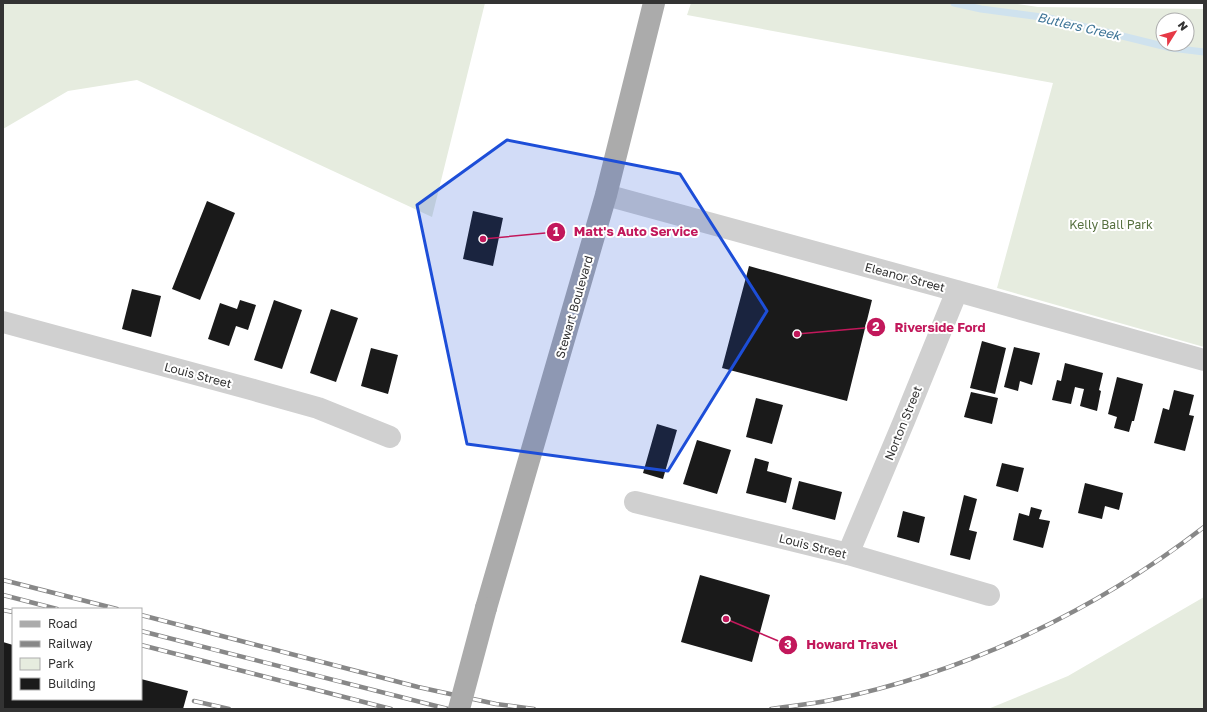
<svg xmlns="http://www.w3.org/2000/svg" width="1207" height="712" viewBox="0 0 1207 712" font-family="'Golos Text',sans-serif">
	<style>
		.green { fill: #e6ecdf; fill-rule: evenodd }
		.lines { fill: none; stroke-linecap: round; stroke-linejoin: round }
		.stream { stroke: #cfe2ee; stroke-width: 7 }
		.building { fill: #1a1a1a }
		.minor { stroke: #d0d0d0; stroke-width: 22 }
		.major { stroke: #ababab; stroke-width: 22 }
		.rail-casing { stroke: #888; stroke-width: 4.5 }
		.rail { stroke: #fff; stroke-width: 3; stroke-dasharray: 9; stroke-linecap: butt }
		.major-bridge { stroke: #ababab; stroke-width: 22 }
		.marked { fill: #1d4ed8; fill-opacity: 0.2; stroke: #1d4ed8; stroke-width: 3; stroke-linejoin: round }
		.labels { text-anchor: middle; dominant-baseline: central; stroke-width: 4; stroke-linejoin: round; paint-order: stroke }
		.park-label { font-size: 12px; fill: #56703f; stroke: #fff }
		.street-label { font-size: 12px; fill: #333; stroke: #fff }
		.water-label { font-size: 13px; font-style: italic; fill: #3f7597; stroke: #fff }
		.leader { fill: none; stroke: #c2185b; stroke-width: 1.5 }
		.callout-dot { fill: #c2185b; stroke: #fff; stroke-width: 1.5 }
		.mark-label { font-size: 12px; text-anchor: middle; font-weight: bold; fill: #fff }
		.callout-label { font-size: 13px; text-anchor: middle; font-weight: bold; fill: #c2185b; stroke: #fff; stroke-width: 4; stroke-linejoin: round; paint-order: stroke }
	</style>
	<rect width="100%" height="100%" fill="#fff"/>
	<path class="green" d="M3,3H485L432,217L137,80L68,91L3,129Z
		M691,3H1010L1038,7L1204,9V347L997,288L1053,83L687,15ZM1163,20H1187V44H1163Z
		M1204,597V709H988L1068,676Z"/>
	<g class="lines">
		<path class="stream" d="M954,3L981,9L1049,18L1171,48L1204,52"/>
	</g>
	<path class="building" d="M207,201L235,213L200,300L172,289Z
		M473,211L503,218L493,266L463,259Z
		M749,266L872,300L847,401L722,368Z
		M132,289L161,296L151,337L122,329Z
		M240,300L256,305L248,330L236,326L229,346L208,339L220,303L237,309Z
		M274,300L302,310L282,369L254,360Z
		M331,309L358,318L336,382L310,373Z
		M982,341L1006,348L995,394L970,388Z
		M1014,347L1040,353L1032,385L1020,381L1018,391L1004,387Z
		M371,348L398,355L388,394L361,386Z
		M1065,363L1103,373L1099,390L1101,391L1097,411L1080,406L1084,389L1079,388L1075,387L1071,404L1052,400L1057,380L1061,381Z
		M1117,377L1143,384L1134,421H1132L1129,432L1114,428L1117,417L1108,414Z
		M1174,390L1194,395L1189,415L1194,416L1185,451L1154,443L1163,408L1169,410Z
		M971,392L998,398L992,424L964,417Z
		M756,398L783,405L772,444L746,437Z
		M657,424L677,430L663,479L643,473Z
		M697,440L731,450L717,494L683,484Z
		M755,458L769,462L767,471L792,478L786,503L746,493Z
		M1002,463L1024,468L1018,492L996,486Z
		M799,481L842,492L835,520L792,509Z
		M1085,483L1123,493L1119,510L1105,506L1102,519L1078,513Z
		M964,495L977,499L969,530L977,532L970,560L950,555Z
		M1031,507L1042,510L1039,519L1050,521L1043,548L1013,540L1019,513L1029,516Z
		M903,511L925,517L919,543L897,537Z
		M700,575L770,595L752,662L681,642Z
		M3,642L13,645V699H141V679L188,691L183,709H3Z"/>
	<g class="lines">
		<path class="minor" d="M606,195L957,291L1204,360
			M3,322L254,390L318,408L390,437
			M635,502L848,554L989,595
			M848,554L904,421L957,291"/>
		<path class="major" d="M486,608L606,195L654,3"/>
		<g class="rail-casing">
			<path id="rail" d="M3,580L117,609
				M3,595L57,609
				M3,610L13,612
				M141,615L418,687L496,704L534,709
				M141,631L448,709
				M141,645L391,709
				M194,701L229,709
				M771,709C791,706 811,704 831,700C967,672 1095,611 1204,527"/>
		</g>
		<use href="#rail" class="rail"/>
		<path class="major-bridge" d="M459,709L486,608"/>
	</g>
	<path class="marked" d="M507,140L680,174L767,311L668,471L467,444L417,205Z"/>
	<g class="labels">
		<g class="park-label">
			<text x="1111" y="224">Kelly Ball Park</text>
		</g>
		<g class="street-label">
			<text transform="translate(905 277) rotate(15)">Eleanor Street</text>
			<text transform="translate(574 307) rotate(-74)">Stewart Boulevard</text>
			<text transform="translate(198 375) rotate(15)">Louis Street</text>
			<text transform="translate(903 423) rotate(-68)">Norton Street</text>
			<text transform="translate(813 546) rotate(14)">Louis Street</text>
		</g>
		<g class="water-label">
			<text transform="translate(1079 26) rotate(13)">Butlers Creek</text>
		</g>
	</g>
	<path class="leader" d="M483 239L556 232M797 334L876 327M726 619L788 645"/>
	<g class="callout-dot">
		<circle cx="483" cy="239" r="4"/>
		<circle cx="797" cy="334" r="4"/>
		<circle cx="726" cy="619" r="4"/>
		<circle cx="556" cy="232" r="10"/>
		<circle cx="876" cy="327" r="10"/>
		<circle cx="788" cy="645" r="10"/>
	</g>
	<g class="mark-label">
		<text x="556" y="236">1</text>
		<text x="876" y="331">2</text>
		<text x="788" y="649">3</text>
	</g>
	<g class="callout-label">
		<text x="636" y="236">Matt's Auto Service</text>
		<text x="940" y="332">Riverside Ford</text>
		<text x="852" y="649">Howard Travel</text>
	</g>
	<rect width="1207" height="712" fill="none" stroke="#333333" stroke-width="8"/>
	<rect x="12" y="608" width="130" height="92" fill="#ffffff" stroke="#adadad"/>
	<rect x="20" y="621" width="20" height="6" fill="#ababab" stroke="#adadad"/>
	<text x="48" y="628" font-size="12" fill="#333333">Road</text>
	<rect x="20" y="641" width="20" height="6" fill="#888888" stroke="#adadad"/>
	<text x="48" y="648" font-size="12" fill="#333333">Railway</text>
	<rect x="20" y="658" width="20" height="12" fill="#e6ecdf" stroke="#adadad"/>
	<text x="48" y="668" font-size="12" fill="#333333">Park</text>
	<rect x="20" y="678" width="20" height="12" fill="#1a1a1a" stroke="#adadad"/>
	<text x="48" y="688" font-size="12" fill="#333333">Building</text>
	<g transform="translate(1175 32) rotate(53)"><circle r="19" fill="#ffffff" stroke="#adadad"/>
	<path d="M0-3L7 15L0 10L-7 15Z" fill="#e63946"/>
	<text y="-6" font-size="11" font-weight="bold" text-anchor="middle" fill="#333333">N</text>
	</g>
</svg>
